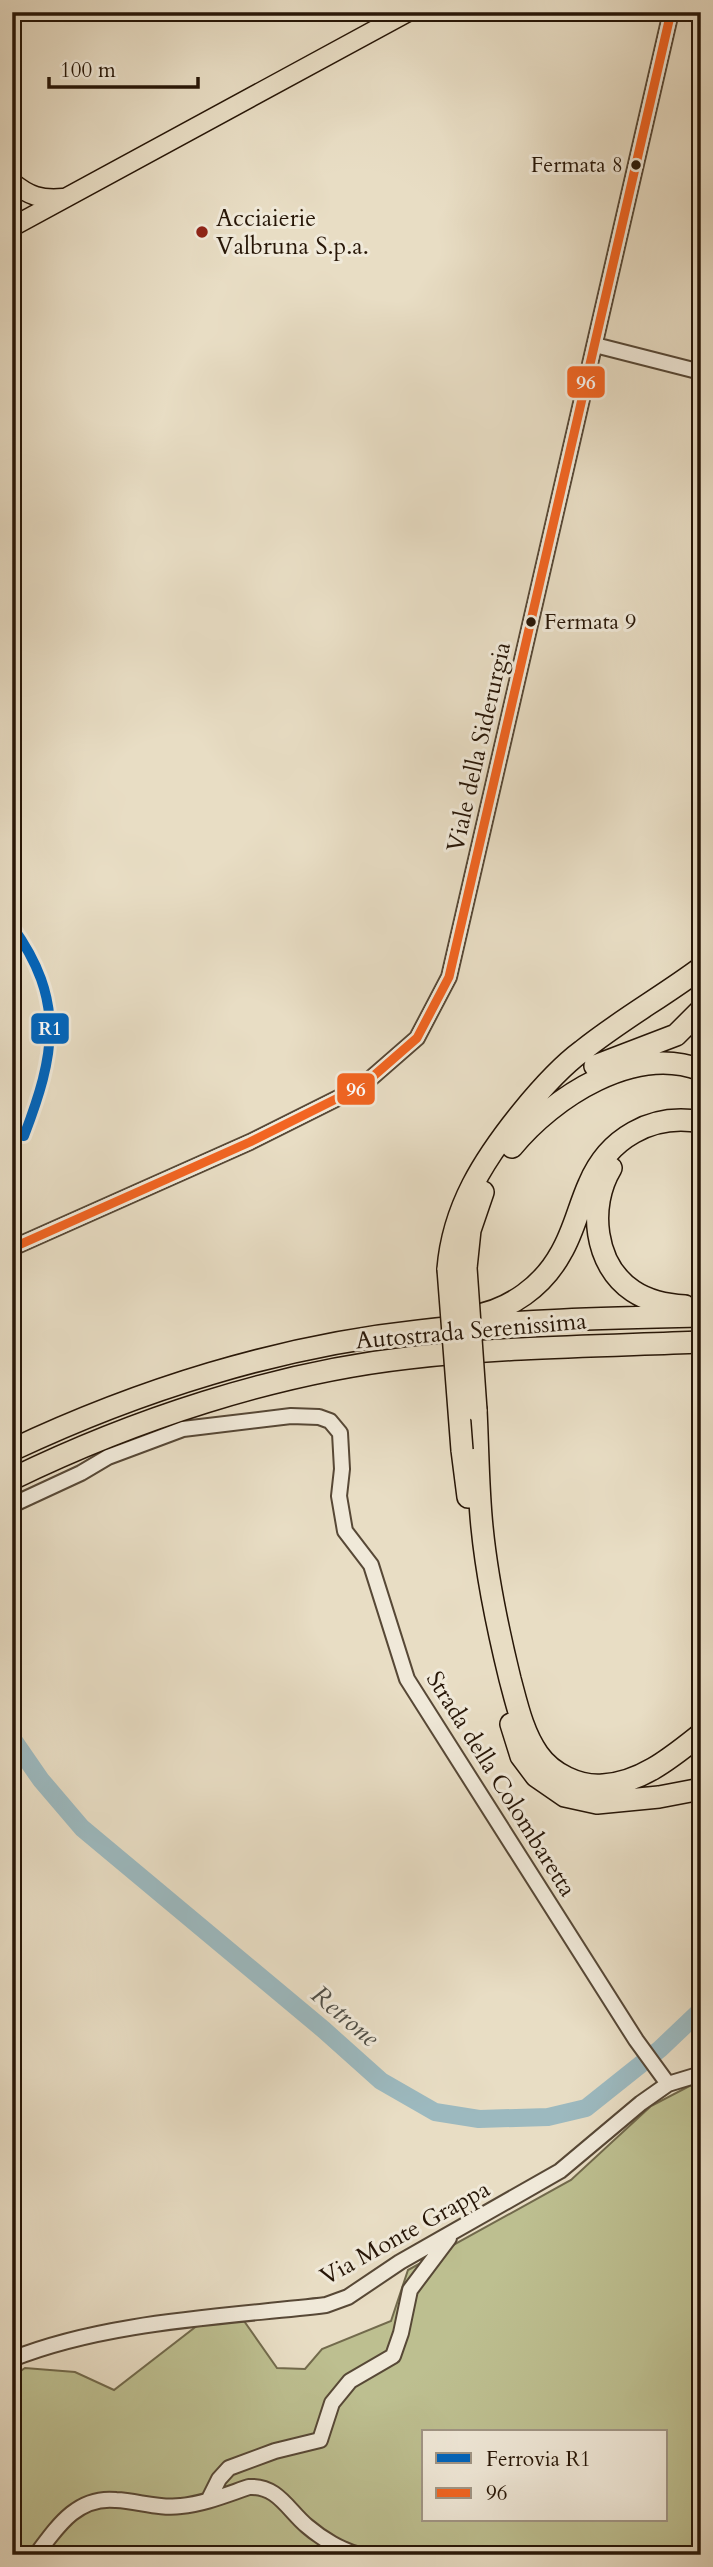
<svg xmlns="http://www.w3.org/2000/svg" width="713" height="2567" viewBox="0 0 713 2567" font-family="Cardo,serif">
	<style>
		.green { fill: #bdbf90; stroke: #726a4c; stroke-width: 2; fill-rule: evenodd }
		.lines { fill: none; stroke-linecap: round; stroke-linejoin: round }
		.river { stroke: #9cb9bf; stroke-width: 18 }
		.minor-casing { stroke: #574836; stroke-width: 18 }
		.major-casing { stroke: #271607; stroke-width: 21 }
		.highway-casing { stroke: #271607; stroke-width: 24 }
		.minor { stroke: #f0e9d9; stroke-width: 14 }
		.major { stroke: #e8ddc4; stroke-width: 18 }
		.highway { stroke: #e8ddc4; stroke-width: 21 }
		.highway-bridge-casing { stroke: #271607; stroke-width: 24; stroke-linecap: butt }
		.highway-bridge { stroke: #e8ddc4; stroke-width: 21 }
		.bus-1-casing { stroke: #f0e9d9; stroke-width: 14 }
		.bus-1 { stroke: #f26522; stroke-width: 9 }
		.rail-1-casing { stroke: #f0e9d9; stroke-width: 16 }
		.rail-1 { stroke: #0065bd; stroke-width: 10 }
		.bus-dot { fill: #271607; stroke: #f0e9d9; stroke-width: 2.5 }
		.poi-dot { fill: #8f2418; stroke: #f0e9d9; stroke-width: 2.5 }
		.labels { text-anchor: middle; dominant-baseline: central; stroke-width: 6; stroke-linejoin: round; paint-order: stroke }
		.bus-label { font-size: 22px; fill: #271607; stroke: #f0e9d9; text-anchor: end }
		.poi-label { font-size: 24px; fill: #271607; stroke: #f0e9d9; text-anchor: start }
		.street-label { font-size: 24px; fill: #271607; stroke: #f0e9d9 }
		.water-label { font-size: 26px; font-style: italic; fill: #504f47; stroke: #f0e9d9 }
		.line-badge { stroke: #f0e9d9; stroke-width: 2.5 }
		.badge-label { font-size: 19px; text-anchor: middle; font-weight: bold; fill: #fff }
	</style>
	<rect width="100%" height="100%" fill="#e8ddc4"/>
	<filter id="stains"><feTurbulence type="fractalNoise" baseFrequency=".00286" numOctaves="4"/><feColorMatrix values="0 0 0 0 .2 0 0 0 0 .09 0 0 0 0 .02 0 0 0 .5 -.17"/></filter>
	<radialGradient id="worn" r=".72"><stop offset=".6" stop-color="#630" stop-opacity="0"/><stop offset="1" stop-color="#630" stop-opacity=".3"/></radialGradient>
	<path class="green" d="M701,2080V2555H12V2377L25,2368L75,2372L114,2390L198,2325L244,2321L277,2368L305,2369L322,2349L391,2321L408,2270L571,2180L651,2106ZM424,2432H666V2520H424Z"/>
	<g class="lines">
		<path class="river" d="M12,1738L41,1780L82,1828L324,2030L381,2081L435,2112L479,2119L548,2117L586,2108L660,2049L701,2010"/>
		<g class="minor-casing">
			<path id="minor" d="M595,345L701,372
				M12,1248L250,1142L362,1086L417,1038L449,977L671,12
				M12,1505L81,1473L108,1457L183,1429L291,1416L319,1417L330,1421L340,1433L342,1469L339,1496L345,1531L371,1565L407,1679L636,2040L668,2084
				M12,2359C107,2321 225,2317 326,2305L348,2297L400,2262L560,2171L641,2103L668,2084L701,2074
				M209,2499L219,2479L229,2468L275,2451L320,2440L332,2403L350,2381L393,2356L401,2333L410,2290L449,2238
				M36,2555C57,2527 77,2496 116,2500C138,2501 159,2509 181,2506C204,2504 228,2494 249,2487C277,2485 288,2510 307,2526C321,2538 342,2551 360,2555"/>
		</g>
		<g class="major-casing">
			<path id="major" d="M12,182C29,196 41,200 63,198
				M12,227L408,12"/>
		</g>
		<g class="highway-casing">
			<path id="highway" d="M595,1066L676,1035L701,1010
				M512,1147C553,1097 634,1044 701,1070
				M611,1168C588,1206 594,1265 633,1291C648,1301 667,1305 685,1306
				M466,1268L470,1230L483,1192
				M448,1269C453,1207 484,1159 522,1112C540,1090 559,1068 582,1051C619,1021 662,997 701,968
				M473,1316C510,1310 543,1286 561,1253C574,1231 579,1206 589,1184C608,1138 652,1113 701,1122
				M476,1410C478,1449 478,1488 482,1527C487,1578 498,1630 510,1679C517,1705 523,1733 538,1754C552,1774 579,1787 603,1785C641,1783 672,1757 701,1734
				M12,1450C139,1390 279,1346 419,1331C513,1320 607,1318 701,1316
				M462,1450L468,1497
				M12,1479C133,1420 275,1373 408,1358C505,1347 603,1346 701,1342
				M511,1724L521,1756L536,1776L565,1796L597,1803L659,1797L701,1789"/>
		</g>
		<use href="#minor" class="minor"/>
		<use href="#major" class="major"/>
		<use href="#highway" class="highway"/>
		<g class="highway-bridge-casing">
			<path id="highway-bridge" d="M466,1268L476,1410
				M448,1269L462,1450"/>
		</g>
		<use href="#highway-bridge" class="highway-bridge"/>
		<g class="bus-1-casing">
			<path id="bus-1" d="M12,1248L250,1142L362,1086L417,1038L449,977L671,12"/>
		</g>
		<use href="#bus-1" class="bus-1"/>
		<g class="rail-1-casing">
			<path id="rail-1" d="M12,926C66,1001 55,1055 24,1136"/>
		</g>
		<use href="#rail-1" class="rail-1"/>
	</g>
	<g class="bus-dot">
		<circle cx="636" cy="165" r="6"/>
		<circle cx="531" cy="622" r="6"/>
	</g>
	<circle class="poi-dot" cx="202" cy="232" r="7"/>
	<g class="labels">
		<g class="bus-label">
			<text x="623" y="165">Fermata 8</text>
			<text x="544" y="622" text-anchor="start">Fermata 9</text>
		</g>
		<g class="poi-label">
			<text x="216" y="218">Acciaierie<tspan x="216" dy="28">Valbruna S.p.a.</tspan></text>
		</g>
		<g class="street-label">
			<text transform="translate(479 747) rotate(-77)">Viale della Siderurgia</text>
			<text transform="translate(471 1331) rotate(-5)">Autostrada Serenissima</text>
			<text transform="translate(501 1784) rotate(58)">Strada della Colombaretta</text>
			<text transform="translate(405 2233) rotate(-29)">Via Monte Grappa</text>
		</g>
		<g class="water-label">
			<text transform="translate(345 2016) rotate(40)">Retrone</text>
		</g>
	</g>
	<g class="line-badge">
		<rect x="566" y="365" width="40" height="34" rx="7" fill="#f26522"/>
		<rect x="30" y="1012" width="40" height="33" rx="7" fill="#0065bd"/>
		<rect x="336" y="1072" width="40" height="34" rx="7" fill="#f26522"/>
	</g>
	<g class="badge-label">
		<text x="586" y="389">96</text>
		<text x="50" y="1035">R1</text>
		<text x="356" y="1096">96</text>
	</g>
	<rect width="713" height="2567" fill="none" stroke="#e8ddc4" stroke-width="42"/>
	<rect x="14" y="14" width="685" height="2539" fill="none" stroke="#271607" stroke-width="3.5"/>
	<rect x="21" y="21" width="671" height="2525" fill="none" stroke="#271607" stroke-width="2"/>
	<rect x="422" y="2430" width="245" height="91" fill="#f0e9d9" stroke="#a09585" stroke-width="2"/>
	<rect x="436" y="2453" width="35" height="10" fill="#0065bd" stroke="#a09585" stroke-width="2"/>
	<text x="486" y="2466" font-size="21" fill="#271607">Ferrovia R1</text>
	<rect x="436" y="2488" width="35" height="10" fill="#f26522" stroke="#a09585" stroke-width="2"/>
	<text x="486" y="2500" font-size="21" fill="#271607">96</text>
	<path d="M49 77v10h149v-10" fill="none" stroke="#271607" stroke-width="3.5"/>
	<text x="60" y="77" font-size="21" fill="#271607" stroke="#f0e9d9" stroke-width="5" paint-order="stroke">100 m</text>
	<rect width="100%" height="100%" filter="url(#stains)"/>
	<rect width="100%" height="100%" fill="url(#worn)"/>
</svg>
